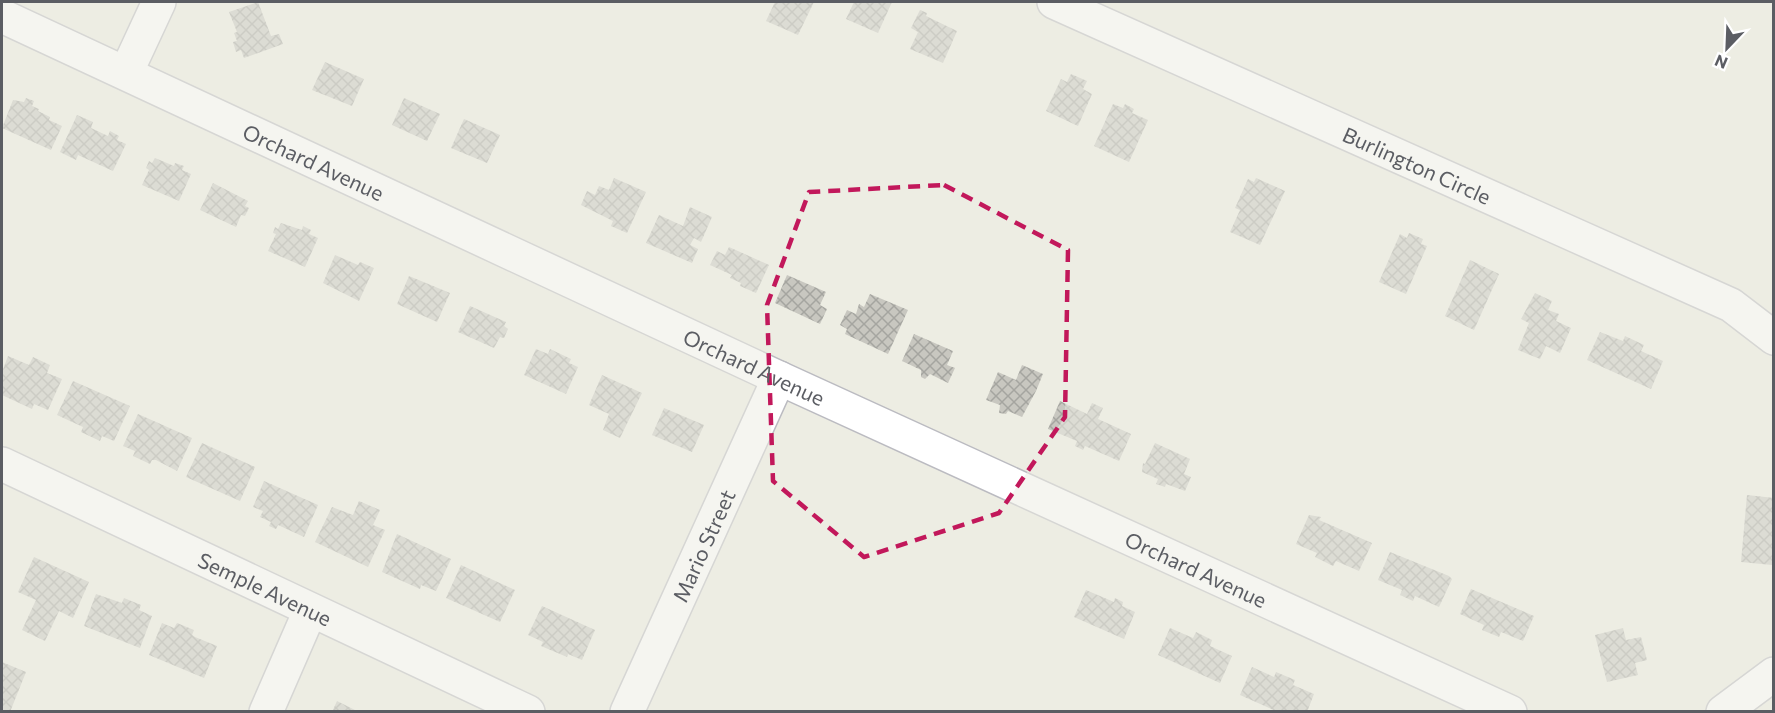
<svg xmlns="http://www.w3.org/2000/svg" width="1775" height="713" viewBox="0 0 1775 713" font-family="Commissioner,sans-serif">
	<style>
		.building { fill: url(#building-cross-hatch) }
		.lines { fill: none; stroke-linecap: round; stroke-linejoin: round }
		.minor-casing { stroke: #bbbbc1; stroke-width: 36 }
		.minor { stroke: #fff; stroke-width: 33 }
		.marked { fill: none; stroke: #c2185b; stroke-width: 4.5; stroke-dasharray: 12 8; stroke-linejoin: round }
		.labels { text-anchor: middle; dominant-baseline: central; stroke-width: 5; stroke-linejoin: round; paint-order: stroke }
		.street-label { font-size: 21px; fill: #5b5d63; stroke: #fff }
	</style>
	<defs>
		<pattern id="building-cross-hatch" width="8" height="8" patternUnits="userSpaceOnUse" patternTransform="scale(1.5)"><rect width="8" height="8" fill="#c8c7c0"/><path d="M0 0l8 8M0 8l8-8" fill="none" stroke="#a5a5a0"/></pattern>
	</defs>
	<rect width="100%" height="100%" fill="#edede3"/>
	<path class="building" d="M258,2L271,36L279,34L283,44L244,58L241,50L236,52L233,42L237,41L234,33L237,32L229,12Z
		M775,2H814L798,35L766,21Z
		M854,2H892L878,33L846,19Z
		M920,10L927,13L926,16L957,31L943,63L910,49L918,32L911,28Z
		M325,62L364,79L352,106L312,90Z
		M1071,74L1087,81L1083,89L1092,94L1078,126L1046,111L1061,79L1067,82Z
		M26,98L34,101L32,106L39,109L38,111L50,117L49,120L62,126L51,150L2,128L13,100L24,102Z
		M404,98L440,114L427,141L392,125Z
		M1113,104L1123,108L1125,104L1134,109L1132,113L1148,120L1129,162L1094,146Z
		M77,115L93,122L91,128L108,136L110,131L119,136L117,140L126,144L113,171L78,155L76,160L60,152Z
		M464,119L500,135L487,163L451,148Z
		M155,158L174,166L175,163L184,166L182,170L191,174L179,201L142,185L149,170L146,168L149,161L152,163Z
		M614,178L646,192L627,233L611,226L613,221L581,205L587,191L595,195L599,186L609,190Z
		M1256,178L1285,191L1260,245L1230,232L1240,210L1235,208L1248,179L1254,182Z
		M213,183L248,201L245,206L249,208L245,216L241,215L236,227L200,210Z
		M690,207L712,217L701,242L694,238L690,245L698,249L692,263L646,243L659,215L683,226Z
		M281,223L302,230L303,226L311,230L309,234L318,238L305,267L268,251L276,234L273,233L275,227L278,229Z
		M1409,233L1423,239L1421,244L1427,246L1406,294L1379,282L1400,234L1407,238Z
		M729,247L769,265L756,293L740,286L741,283L730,278L732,275L710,265L717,251L725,255Z
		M335,255L358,265L360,262L374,268L359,301L323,283Z
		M1470,260L1499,274L1474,330L1445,316Z
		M787,275L826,292L820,305L827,309L820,324L775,303Z
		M409,276L450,293L437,322L397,304Z
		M1535,293L1552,301L1548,310L1559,314L1556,321L1571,328L1560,353L1546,346L1540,359L1518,350L1529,323L1521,319Z
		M870,294L908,310L888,354L845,334L847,329L840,325L847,310L856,314L859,304L864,307Z
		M470,306L506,322L504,326L508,329L504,338L500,337L494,348L458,332Z
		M1600,332L1623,341L1625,336L1644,345L1641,351L1663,361L1651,389L1587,360Z
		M914,334L953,351L947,365L955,368L948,383L930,374L925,379L921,377V370L902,361Z
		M536,349L548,354L550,349L571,359L569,363L578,367L566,394L524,375Z
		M8,356L29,365L33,357L50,365L47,373L62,379L48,410L34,404L32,409L2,395V372Z
		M1022,365L1043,374L1036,391L1022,417L1008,411L1006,414L999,413L1000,405L986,400L998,372L1016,380Z
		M602,375L642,393L620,438L603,430L609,414L589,405Z
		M73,381L130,406L114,441L102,436L100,441L81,432L83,427L57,415Z
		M1060,401L1087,414L1092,403L1103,408L1098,419L1131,434L1119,461L1085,446L1083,450L1075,446L1077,441L1048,429Z
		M664,408L704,425L692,452L652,435Z
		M138,414L192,438L177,471L156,460H152L150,464L133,456L135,451L123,446Z
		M202,443L255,467L240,501L186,477Z
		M1155,443L1190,459L1184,474L1191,477L1185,491L1166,484L1165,487L1156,484L1158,479L1142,472L1143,463L1145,464Z
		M264,481L318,505L304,537L278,525L276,529L269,526L271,522L260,517L263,511L253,507Z
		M1747,495L1774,498L1772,565L1741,562Z
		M359,501L380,510L373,525L385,530L368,567L315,542L332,507L353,515Z
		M1309,515L1321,517L1319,520L1372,543L1359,571L1336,561L1333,566L1315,557L1317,553L1296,544Z
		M397,534L451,559L436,591L421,585L420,589L382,572Z
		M1390,552L1449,576L1452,579L1439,607L1415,596L1413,601L1400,595L1402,590L1378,580Z
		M34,557L89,582L73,618L59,611L45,641L22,630L36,600L18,592Z
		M461,565L515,590L500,622L446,598Z
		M1471,589L1534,616L1523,641L1501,632L1499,637L1482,630L1484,625L1460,614Z
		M1086,590L1114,602L1115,598L1123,602L1122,606L1135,612L1124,639L1074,617Z
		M96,594L122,603L124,598L141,605L139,610L152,616L140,648L84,626Z
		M542,606L595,630L582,660L568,654L567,657L541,646L543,642L528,635Z
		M162,623L174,628L177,623L194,630L192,635L195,637L217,646L204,678L149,655Z
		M1170,628L1193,638L1196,632L1212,640L1210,646L1232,656L1220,683L1158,655Z
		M1623,628L1626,640L1641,637L1647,660L1635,663L1638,675L1607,682L1595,635Z
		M2,662L26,672L10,712H2Z
		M1252,667L1274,677L1276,672L1295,680L1293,685L1314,694L1307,712H1278L1240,695Z
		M337,701L359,712H332Z"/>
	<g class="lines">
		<g class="minor-casing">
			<g id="minor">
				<path id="s1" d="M1054,2L1731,305L1774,338"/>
				<path id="s2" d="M2,16L779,378L1510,712"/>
				<path d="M126,73L159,2"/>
				<path id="s3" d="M2,464L528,712"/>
				<path d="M266,712L310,611"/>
				<path id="s4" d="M627,712L779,378"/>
				<path d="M1723,712L1774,674"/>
			</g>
		</g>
		<use href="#minor" class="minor"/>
	</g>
	<path d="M0 0H1775V713H0ZM944,185L1068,250L1065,417L999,513L864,557L773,481L767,305L809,192Z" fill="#edede3" fill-opacity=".55" fill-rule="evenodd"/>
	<path class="marked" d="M944,185L1068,250L1065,417L999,513L864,557L773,481L767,305L809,192Z"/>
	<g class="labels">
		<g class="street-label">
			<text stroke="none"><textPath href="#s2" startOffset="344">Orchard Avenue</textPath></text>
			<text stroke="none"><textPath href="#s1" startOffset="398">Burlington Circle</textPath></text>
			<text stroke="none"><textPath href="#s2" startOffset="830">Orchard Avenue</textPath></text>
			<text stroke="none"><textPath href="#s4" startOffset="183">Mario Street</textPath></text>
			<text stroke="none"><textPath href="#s2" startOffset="1316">Orchard Avenue</textPath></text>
			<text stroke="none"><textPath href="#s3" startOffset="291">Semple Avenue</textPath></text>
		</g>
	</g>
	<rect width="1775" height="713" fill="none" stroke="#5b5d63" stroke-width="6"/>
	<g transform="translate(1727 48) rotate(203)" stroke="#ffffff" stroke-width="4.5" paint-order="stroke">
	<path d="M0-4.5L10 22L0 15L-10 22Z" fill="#5b5d63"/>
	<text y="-9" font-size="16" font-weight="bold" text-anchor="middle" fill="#5b5d63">N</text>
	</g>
</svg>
